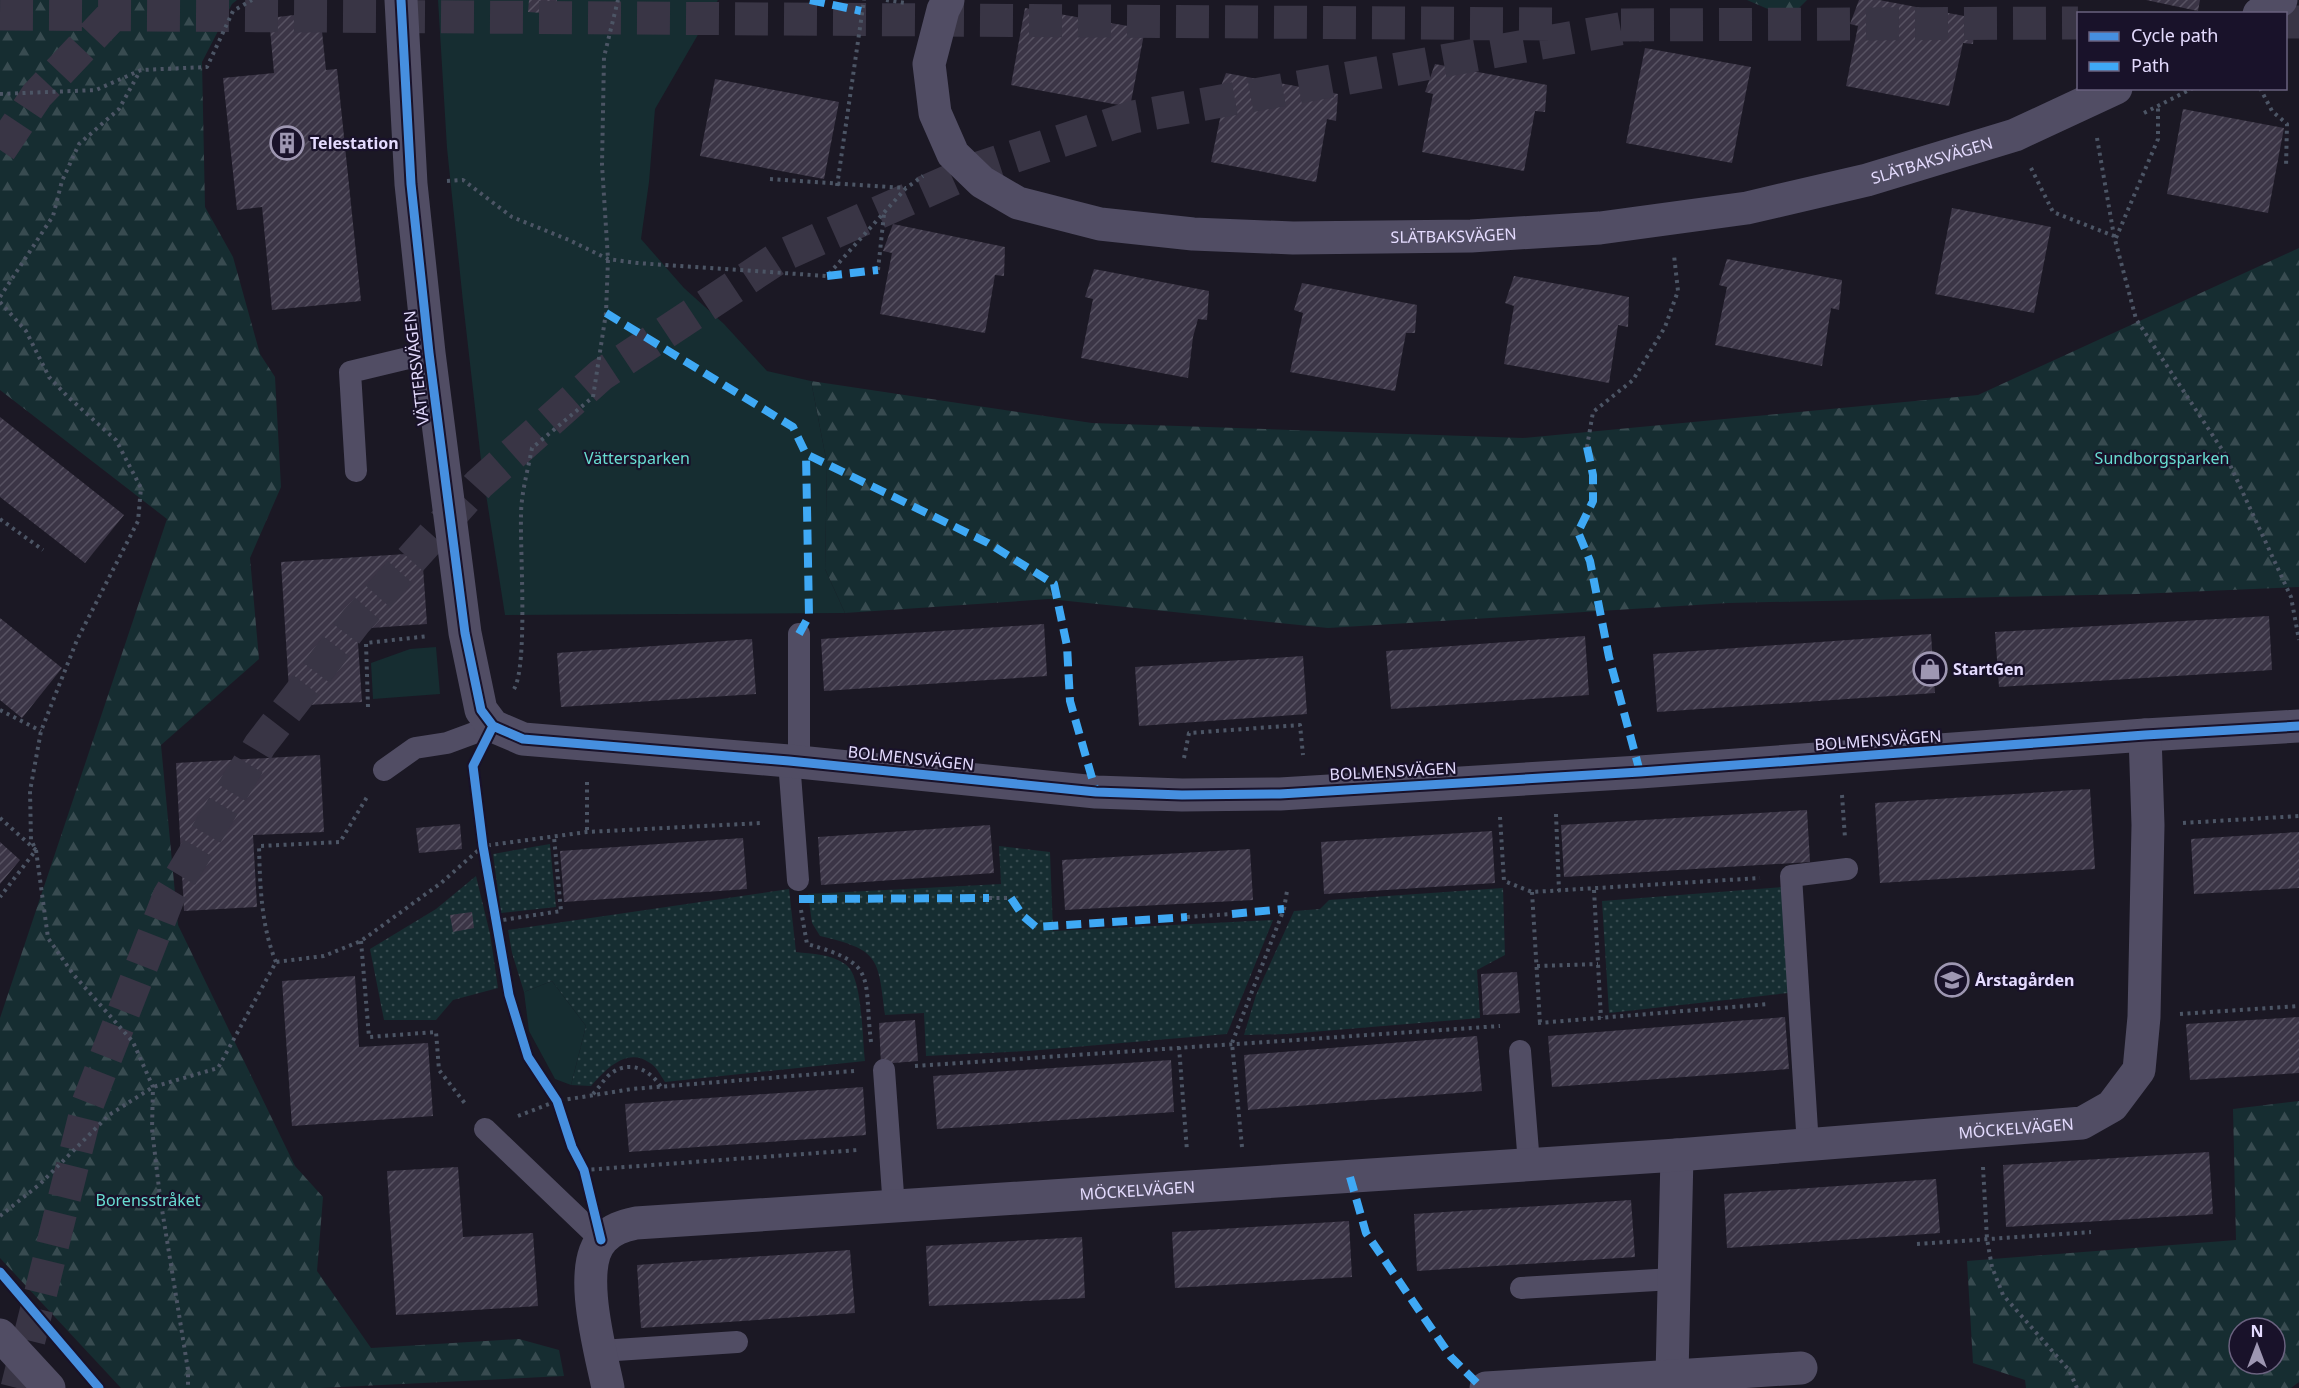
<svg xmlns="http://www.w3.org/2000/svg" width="2299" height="1388" viewBox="0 0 2299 1388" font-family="'Noto Sans',sans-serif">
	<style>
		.grass { fill: url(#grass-dots) }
		.forest { fill: url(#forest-firs); fill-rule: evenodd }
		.park { fill: #162d31 }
		.building { fill: url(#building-hatch) }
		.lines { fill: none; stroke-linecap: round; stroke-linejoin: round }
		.motorway-tunnel { stroke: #393545; stroke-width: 33; stroke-dasharray: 33 16; stroke-linecap: butt }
		.path { stroke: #4c5565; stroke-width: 4; stroke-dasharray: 3 4.5; stroke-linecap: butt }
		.service { stroke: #514d64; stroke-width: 22 }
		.minor { stroke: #514d64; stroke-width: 33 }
		.tertiary { stroke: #514d64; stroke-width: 33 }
		.quiet { stroke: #3fa9f5; stroke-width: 8; stroke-dasharray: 15 8; stroke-linecap: butt }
		.cycleway-casing { stroke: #19122a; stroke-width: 13 }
		.cycleway { stroke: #468fdf; stroke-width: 9 }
		.labels { text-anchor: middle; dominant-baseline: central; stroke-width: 4.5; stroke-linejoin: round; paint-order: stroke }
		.poi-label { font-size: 16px; font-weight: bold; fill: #e4dbfe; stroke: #19122a; text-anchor: start }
		.street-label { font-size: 16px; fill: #e4dbfe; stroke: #19122a }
		.park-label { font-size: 16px; fill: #68ddd1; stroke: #19122a }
	</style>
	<defs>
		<pattern id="grass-dots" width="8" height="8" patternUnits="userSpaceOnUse" patternTransform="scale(1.5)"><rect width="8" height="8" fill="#162d31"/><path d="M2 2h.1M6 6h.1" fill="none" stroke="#384b50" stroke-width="1.8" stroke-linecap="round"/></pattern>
		<pattern id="forest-firs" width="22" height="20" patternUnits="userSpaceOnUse" patternTransform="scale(1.5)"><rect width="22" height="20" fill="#162d31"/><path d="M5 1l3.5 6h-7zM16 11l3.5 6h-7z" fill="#384b50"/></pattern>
		<pattern id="building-hatch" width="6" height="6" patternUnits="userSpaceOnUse" patternTransform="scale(1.5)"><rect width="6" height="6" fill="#3b3546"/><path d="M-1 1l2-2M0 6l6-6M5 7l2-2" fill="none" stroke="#575262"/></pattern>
	</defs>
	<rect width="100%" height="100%" fill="#1b1824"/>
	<path class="grass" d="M550,844L556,907L501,913L493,854Z
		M999,846L1050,852L1053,931L1273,920L1227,1034L1028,1051L926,1056L924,1013L885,1015C878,958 880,950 820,936L812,923L808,894L1001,884Z
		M476,876L490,934L498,988L453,1000L436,1020H384L370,949L436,909Z
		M1782,887L1788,993L1609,1013L1602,901Z
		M1503,888L1505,955L1477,970L1480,1018L1287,1034L1244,1035L1256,995L1294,911L1320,909L1329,900Z
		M789,889L796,952C812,954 831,954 845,964C863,975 862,1039 865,1061L665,1082C661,1076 656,1066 650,1063C627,1046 605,1070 591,1086L571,1085L586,1026L552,981L524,992L512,953L508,930Z"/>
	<path class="forest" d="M0,0H237L232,4L202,62L205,207L233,257L260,354L275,377L281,487L250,558L259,659L161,745L178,925L295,1166L323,1197L317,1271L371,1348L519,1339L559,1350L564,1376L320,1388H121L0,1258V1018L167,519L0,390Z
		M1747,0H1807L1789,18Z
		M2299,248V587L2137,594L1728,603L1328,628L1049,599L845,613L825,569L827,464L811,381L1092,423L1523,438L1978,395Z
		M2299,1101V1382L2291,1388H2026L2025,1380L1973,1363L1967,1261L2236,1240L2233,1109ZM2239,1328H2275V1364H2239Z"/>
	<path class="park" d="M438,0H718L655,109L649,182L641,239L684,288L724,324L767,371L811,381L827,464L825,569L845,613L505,615L482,469L463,302L447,148Z
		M436,647L440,694L373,699L371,663L410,649Z
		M552,981L586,1026L571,1085L555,1079L529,1031L524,992Z"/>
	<path class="building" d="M529,0H557L556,14L528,12Z
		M1859,0H1879L1975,18L1973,44L1963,43L1949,106L1846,86L1858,26L1850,24Z
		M2146,0H2200L2198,11Z
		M1025,8L1145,29L1130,107L1011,85Z
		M320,12L326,70L337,69L361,301L272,310L262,207L237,210L223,78L274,73L269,18Z
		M1645,48L1751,67L1732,163L1626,143Z
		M1435,64L1547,85L1545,112L1535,111L1524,171L1422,152L1433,94L1425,92Z
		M1226,73L1338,94L1336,121L1327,119L1316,182L1211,162L1223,104L1215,102Z
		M715,79L839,102L824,179L700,156Z
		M2183,109L2284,128L2268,213L2167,194Z
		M1952,208L2051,227L2034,313L1935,294Z
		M893,224L1005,247L1004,276L995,275L985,333L880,314L892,253L883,251Z
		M1727,259L1842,280L1839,310L1831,308L1822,366L1715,345L1727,287L1719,285Z
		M1094,269L1209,291L1207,320L1198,319L1193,337L1188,378L1081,358L1093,299L1085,297Z
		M1514,276L1629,297L1628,327L1618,325L1609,383L1504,364L1514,306L1505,303Z
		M1302,283L1417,305L1415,333H1406L1395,391L1290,372L1303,313L1294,310Z
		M0,417L124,515L85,563L0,497Z
		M422,553L427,624L357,629L362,702L290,706L281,562Z
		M2269,616L2272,670L1999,687L1995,632Z
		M0,618L62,668L22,718L0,700Z
		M1044,624L1047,676L824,691L821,639Z
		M1931,634L1935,693L1657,712L1653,654Z
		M1585,636L1589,695L1391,709L1386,651Z
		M752,639L756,694L561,707L557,653Z
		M1303,656L1307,714L1139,726L1135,667Z
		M320,755L324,832L253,835L257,907L184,911L176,763Z
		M2090,789L2095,869L1880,883L1875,803Z
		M1807,810L1810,862L1564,877L1561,825Z
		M460,824L462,849L419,853L416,828Z
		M990,825L994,873L821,885L818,837Z
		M1492,831L1495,883L1324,894L1321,842Z
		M2299,832V888L2194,894L2191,839Z
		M743,838L747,889L564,902L560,851Z
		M0,842L20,860L0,884Z
		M1250,849L1253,900L1065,910L1062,860Z
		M472,912L474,928L453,932L450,915Z
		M1517,972L1520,1013L1483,1015L1481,974Z
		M355,976L359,1047L428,1043L433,1116L292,1126L282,981Z
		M1785,1017L1789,1069L1552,1087L1548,1036Z
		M2299,1017V1073L2190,1080L2186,1024Z
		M915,1020L918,1061L881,1064L879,1023Z
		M1477,1036L1482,1091L1248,1110L1244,1055Z
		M1171,1060L1174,1112L937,1129L933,1076Z
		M863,1087L866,1135L629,1152L625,1104Z
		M2209,1152L2213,1214L2006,1227L2003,1165Z
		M458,1167L463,1237L533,1233L538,1306L396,1315L387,1171Z
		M1936,1179L1940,1233L1727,1248L1724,1194Z
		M1631,1200L1635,1257L1417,1271L1414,1214Z
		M1349,1221L1352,1277L1175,1288L1172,1232Z
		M1082,1237L1085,1298L929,1306L926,1246Z
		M850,1250L855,1313L641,1328L637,1265Z"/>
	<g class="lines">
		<path class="motorway-tunnel" d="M0,14L1561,24
			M2286,22H2299
			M1621,25L2078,23
			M0,150L37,95L122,5
			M17,1388L88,1103L169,896L260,745L356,621L479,484L601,375L781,256L976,169L1133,117L1641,25"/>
		<path class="path" d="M886,0L906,3
			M2260,88L2272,111L2287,124L2286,168
			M0,94L96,90L141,70L207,67L233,11L252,0
			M2144,113L2193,88
			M2097,138L2114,236L2136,319L2225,454L2291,597L2299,640
			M2031,168L2053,212L2114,236
			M770,179L906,188
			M447,181L463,180L512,217L569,240L608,259L637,263L827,276L906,188L923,176
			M837,186L864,0
			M2116,238L2158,139V107
			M878,270L884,214
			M0,297L53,216L62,181L79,144L119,109L140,71
			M0,302L26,331L49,377L68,397L116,440L141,488L138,521L77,640L41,731L30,791L31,840L36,850L48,938L73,974L133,1042L153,1087L152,1129L160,1197L188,1370V1388
			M1587,447L1593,412L1633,380L1665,327L1678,291L1674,255
			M0,519L43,550
			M514,689C528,666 520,550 521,516C521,493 528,470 532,448L593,397L606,313L608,259L602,165L604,57L618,0
			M368,707L366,643L429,636
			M0,710L41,731
			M1184,758L1189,733L1300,725L1303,755
			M587,782V832
			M1842,795L1845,838
			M1556,814L1559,891
			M1500,817L1504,881L1532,892L1760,878
			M0,818L36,850L0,897
			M2183,823L2299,816
			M1594,890L1601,1018
			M1532,892L1540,1023
			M989,898H1011
			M801,910L807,944C879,964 863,976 871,1042
			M1187,917L1232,914
			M496,921L561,911L554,837
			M361,941L369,1037L436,1032L439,1070L467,1106
			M276,962C261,926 260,885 259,846L340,842L367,797
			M1537,966L1598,964
			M2180,1014L2299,1006
			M1538,1023L1769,1004
			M1179,1047L1187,1151
			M915,1066L1500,1026
			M593,1094C599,1088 605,1077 613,1072C632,1060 651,1071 661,1087
			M518,1116L557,1101L632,1089L854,1071
			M1242,1147L1232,1043L1284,909L1287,891
			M1983,1167L1987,1239L1992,1267L2003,1295L2069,1370L2077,1388
			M584,1170L858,1150
			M0,1216L40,1184L109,1115L153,1087L218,1068L276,962L324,956L361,941L441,883L483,846L587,832L762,823
			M1917,1244L2091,1232"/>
		<path class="service" d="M356,471L350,372L429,353
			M799,634V762
			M789,761L798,880
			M384,770L415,748L447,743L493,726
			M1520,1051L1529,1164
			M884,1070L894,1208
			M485,1129L601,1240
			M1808,1146L1791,876L1847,869
			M1521,1288L1673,1279
			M601,1351L737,1342"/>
		<g class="minor">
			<path d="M401,0L411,184L429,353L465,633L481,710L493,726L523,739L789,761L1096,792L1182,795L1280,794L1640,772L2145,735L2299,726"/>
			<path id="s1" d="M948,0L943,10L929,64L935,113L953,154L982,182L1018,203L1100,224L1193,234L1293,238L1471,236L1600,228L1747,208L1867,180L2015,135L2116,88"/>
			<path d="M2259,14L2281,0"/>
			<path d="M1672,1376L1677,1155"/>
			<path id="s2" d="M608,1388C601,1353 576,1266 603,1239C612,1229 623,1226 636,1223L1677,1155L2082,1123L2112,1106L2139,1070L2144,1017L2148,825L2145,735"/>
			<path d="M1486,1388L1801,1368"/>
		</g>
		<path class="tertiary" d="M0,1335L49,1388"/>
		<path class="quiet" d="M810,0L861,11
			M827,276L878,270
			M606,313L793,427L806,454L988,543L1054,584L1067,646L1070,701L1096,792
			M1587,447L1593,475V501L1578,532L1590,561L1609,657L1640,772
			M799,634L809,616L806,454
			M1011,898L1023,916L1036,927L1187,917
			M799,899L989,898
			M1232,914L1284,909
			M1350,1177L1366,1233L1451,1357L1482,1388"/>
		<g class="cycleway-casing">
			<path id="cycleway" d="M401,0L411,184L429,353L465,633L481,710L493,726
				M493,726L523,739L789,761L1096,792L1182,795L1280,794L1640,772L2145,735L2299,726
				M493,726L473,766L483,846L509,995L528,1057L557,1101L572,1147L584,1170L601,1240
				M0,1272L99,1388"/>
		</g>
		<use href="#cycleway" class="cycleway"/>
	</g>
	<defs>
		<g id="building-ring" transform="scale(1.725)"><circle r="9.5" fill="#19122a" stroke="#9e97b2" stroke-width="1.5"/><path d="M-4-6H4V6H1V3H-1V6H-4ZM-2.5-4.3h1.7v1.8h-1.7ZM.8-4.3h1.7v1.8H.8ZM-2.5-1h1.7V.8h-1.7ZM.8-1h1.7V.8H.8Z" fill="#9e97b2"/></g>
		<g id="shop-ring" transform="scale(1.725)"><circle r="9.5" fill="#19122a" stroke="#9e97b2" stroke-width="1.5"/><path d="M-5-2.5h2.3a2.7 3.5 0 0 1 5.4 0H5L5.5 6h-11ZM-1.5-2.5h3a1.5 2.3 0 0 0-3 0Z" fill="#9e97b2"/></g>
		<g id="school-ring" transform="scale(1.725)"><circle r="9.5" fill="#19122a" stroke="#9e97b2" stroke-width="1.5"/><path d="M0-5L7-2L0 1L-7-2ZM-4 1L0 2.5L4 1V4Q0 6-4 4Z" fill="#9e97b2"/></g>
	</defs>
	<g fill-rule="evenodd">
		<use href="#building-ring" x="287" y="143"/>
		<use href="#shop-ring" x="1930" y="669"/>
		<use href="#school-ring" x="1952" y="980"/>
	</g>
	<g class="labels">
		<g class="poi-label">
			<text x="310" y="143">Telestation</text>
			<text x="1953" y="669">StartGen</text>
			<text x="1975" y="980">Årstagården</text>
		</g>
		<g class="street-label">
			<text stroke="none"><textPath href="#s1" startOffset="1168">SLÄTBAKSVÄGEN</textPath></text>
			<text stroke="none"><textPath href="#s1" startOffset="682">SLÄTBAKSVÄGEN</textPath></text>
			<text transform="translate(416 368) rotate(-97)">VÄTTERSVÄGEN</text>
			<text transform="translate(1878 740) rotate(-4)">BOLMENSVÄGEN</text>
			<text transform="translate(911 758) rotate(6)">BOLMENSVÄGEN</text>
			<text transform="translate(1393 771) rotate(-3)">BOLMENSVÄGEN</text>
			<text stroke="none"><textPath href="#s2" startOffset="1574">MÖCKELVÄGEN</textPath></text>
			<text stroke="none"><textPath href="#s2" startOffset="693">MÖCKELVÄGEN</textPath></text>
		</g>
		<g class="park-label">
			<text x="637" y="458">Vättersparken</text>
			<text x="2162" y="458">Sundborgsparken</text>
			<text x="148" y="1200">Borensstråket</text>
		</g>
	</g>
	<rect x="2077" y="12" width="210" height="78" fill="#19122a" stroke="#6a627f" stroke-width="1.5"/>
	<rect x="2089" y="32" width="30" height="9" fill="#468fdf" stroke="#6a627f" stroke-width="1.5"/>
	<text x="2131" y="42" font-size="18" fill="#e4dbfe">Cycle path</text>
	<rect x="2089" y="62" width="30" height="9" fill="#3fa9f5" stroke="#6a627f" stroke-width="1.5"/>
	<text x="2131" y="72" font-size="18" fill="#e4dbfe">Path</text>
	<g transform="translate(2257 1346)"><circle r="28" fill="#19122a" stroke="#6a627f" stroke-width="1.5"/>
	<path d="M0-4.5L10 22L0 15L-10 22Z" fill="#9e97b2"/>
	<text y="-9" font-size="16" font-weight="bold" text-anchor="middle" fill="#e4dbfe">N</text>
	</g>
</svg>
